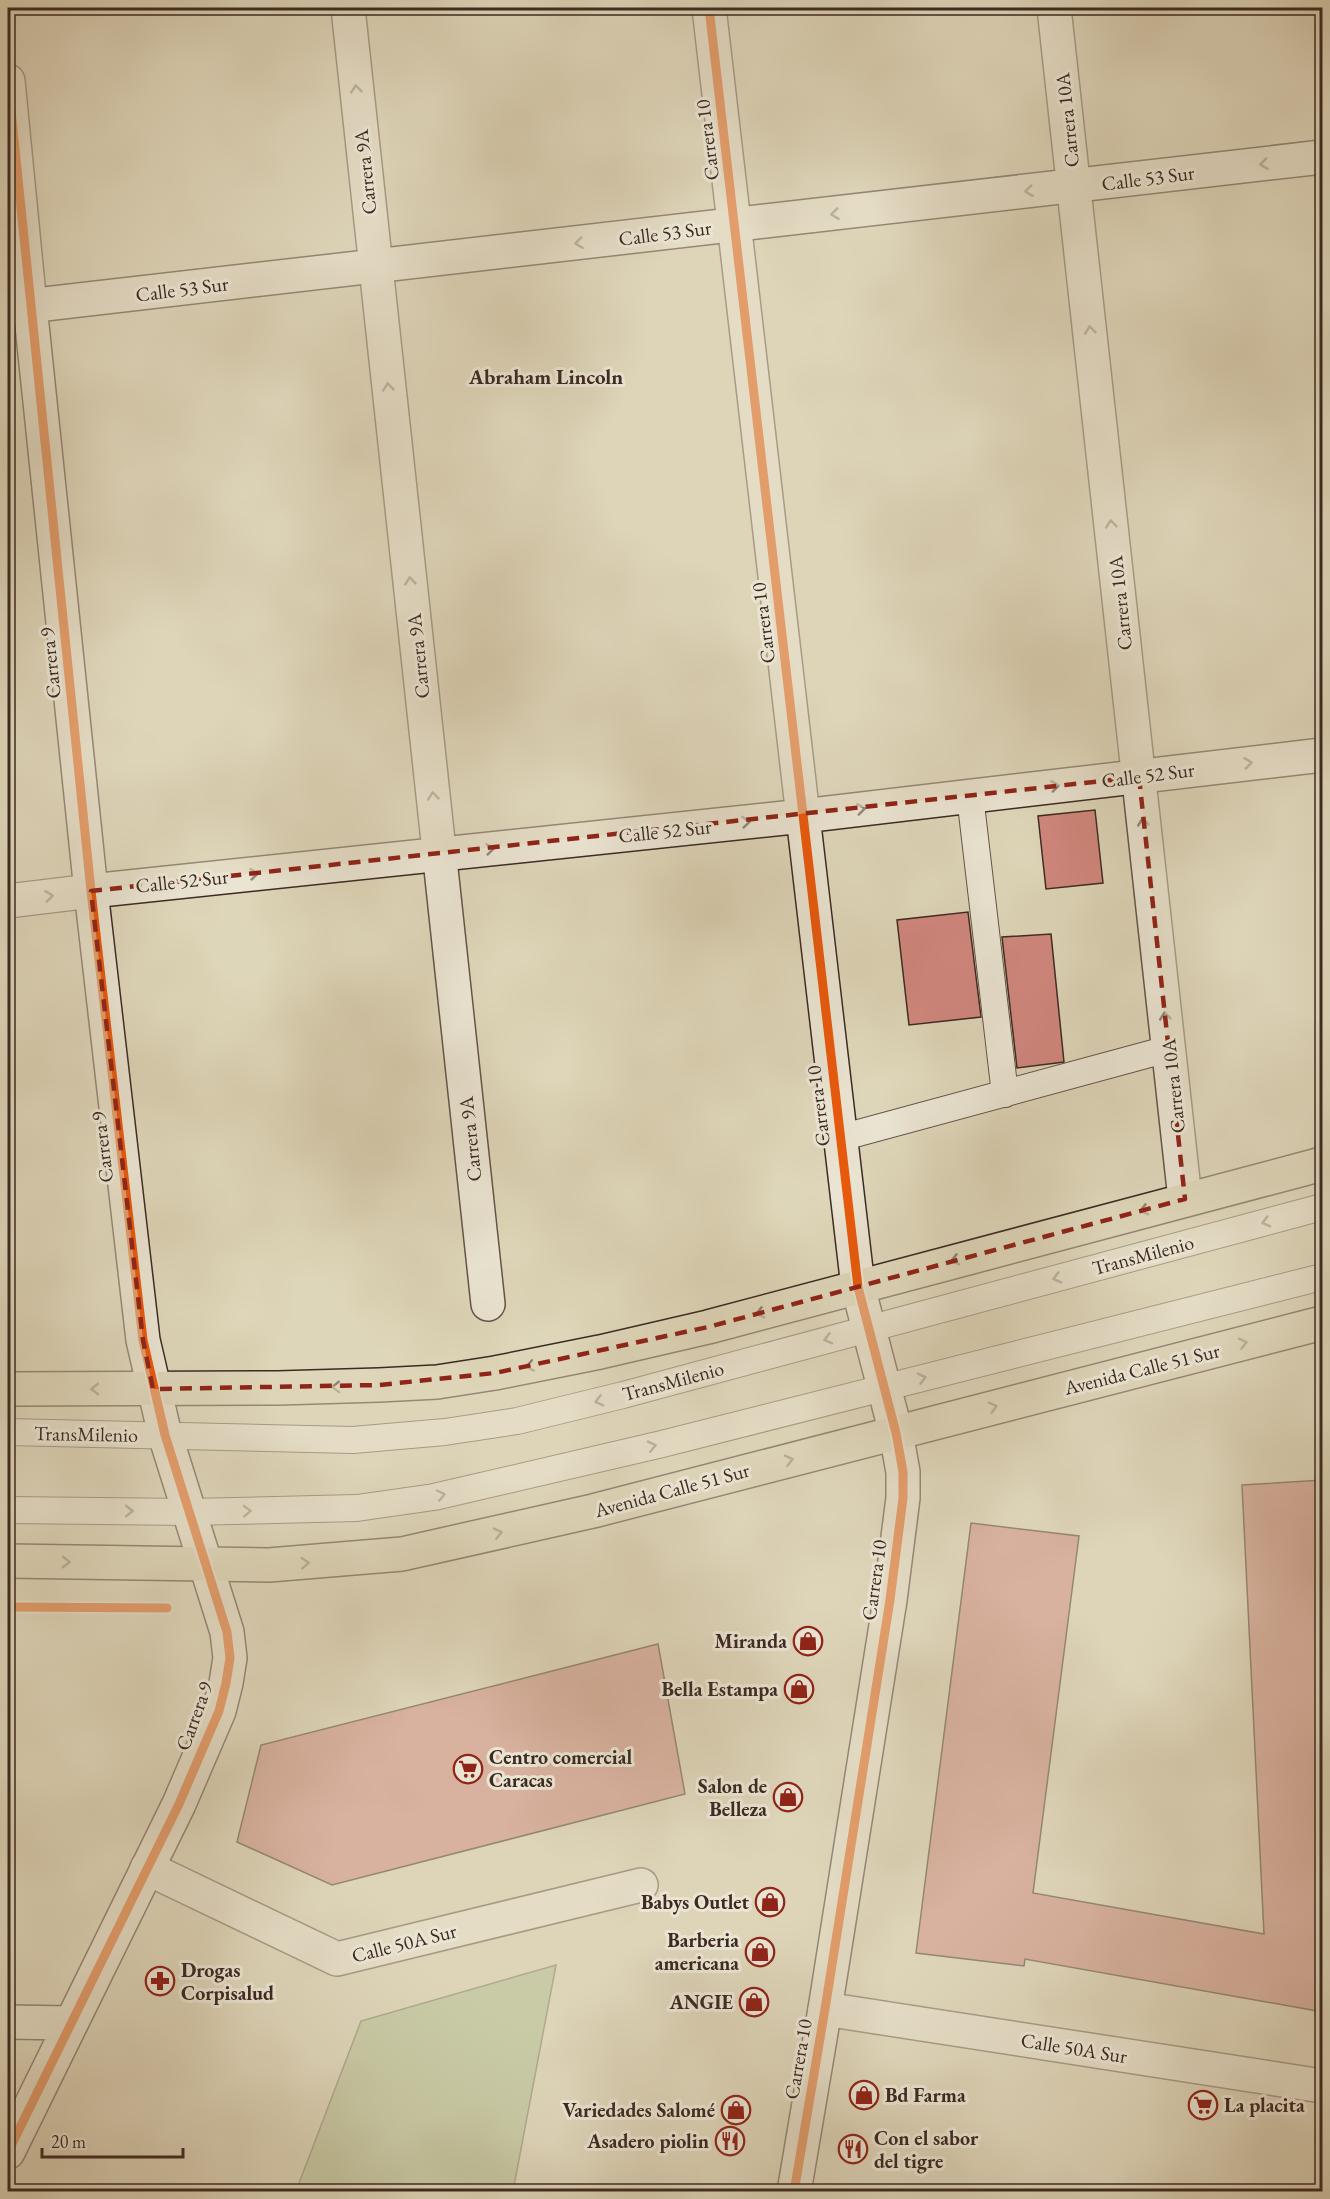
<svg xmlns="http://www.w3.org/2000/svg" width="1330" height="2199" viewBox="0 0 1330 2199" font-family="'EB Garamond',serif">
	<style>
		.green { fill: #afbe91; stroke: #76745a; stroke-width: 1.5 }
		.building { fill: #d1877e; stroke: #3c2a23; stroke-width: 1.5 }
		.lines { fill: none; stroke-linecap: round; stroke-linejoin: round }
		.lane-casing { stroke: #645548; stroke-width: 28 }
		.street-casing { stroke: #645548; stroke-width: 36 }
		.secondary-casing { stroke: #3c2a23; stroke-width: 36 }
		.primary-casing { stroke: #3c2a23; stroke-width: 36 }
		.lane { stroke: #eae4d2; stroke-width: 26 }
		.street { stroke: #eae4d2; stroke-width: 33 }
		.secondary { stroke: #eae4d2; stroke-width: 33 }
		.primary { stroke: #ded6b9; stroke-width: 33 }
		.cycleway-casing { stroke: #eae4d2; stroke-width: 13 }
		.cycleway { stroke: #e8590c; stroke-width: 9 }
		.oneway { stroke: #93877a }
		.oneway2 { stroke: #8d806e }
		.marked { fill: none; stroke: #8f2418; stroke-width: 4.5; stroke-dasharray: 12 8; stroke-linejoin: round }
		.labels { text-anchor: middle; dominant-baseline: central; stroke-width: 6; stroke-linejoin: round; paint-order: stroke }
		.street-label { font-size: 20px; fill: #3c2a23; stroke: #eae4d2 }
		.poi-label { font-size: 20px; font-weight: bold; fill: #3c2a23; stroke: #eae4d2; text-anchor: end }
		.neighbourhood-label { font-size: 21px; font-weight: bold; fill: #3c2a23; stroke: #eae4d2 }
	</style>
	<rect width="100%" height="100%" fill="#ded6b9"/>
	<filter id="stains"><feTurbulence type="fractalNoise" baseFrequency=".00333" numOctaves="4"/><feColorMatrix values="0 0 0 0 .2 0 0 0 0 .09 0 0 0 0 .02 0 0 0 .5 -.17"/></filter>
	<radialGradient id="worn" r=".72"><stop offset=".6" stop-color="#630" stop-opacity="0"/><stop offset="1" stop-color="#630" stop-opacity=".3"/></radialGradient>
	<path class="green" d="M556,1965L513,2191H296L361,2021Z"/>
	<path class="building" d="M1095,810L1103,883L1046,889L1038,816Z
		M968,912L981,1017L909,1025L897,920Z
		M1051,934L1064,1062L1017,1068L1002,937Z
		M1323,1480V2012L1025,1959L1024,1966L916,1953L971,1523L1079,1536L1033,1893L1264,1934L1242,1485Z
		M658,1644L685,1794L332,1885L237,1842L261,1745Z"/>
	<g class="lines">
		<g class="lane-casing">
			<path id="lane" d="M970,796L1005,1094
				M840,1138L1168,1049
				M8,1432L353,1440L445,1432L517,1421L623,1395L1322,1207
				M8,1510L189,1512L357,1508L434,1497L662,1444L1322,1277"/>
		</g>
		<g class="street-casing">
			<path id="street" d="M348,8L488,1304
				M709,8L803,816
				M1054,8L1185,1199
				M8,81L30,306
				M8,901L91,891
				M147,1868L337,1959L641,1885
				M825,2009L1322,2086"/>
		</g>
		<g class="secondary-casing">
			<path id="secondary" d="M10,308L1322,157
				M91,891L803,816L1322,755
				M8,2022L70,2023
				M8,2152L179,1804L219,1711L226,1683L230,1658L227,1632L165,1435L143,1340L91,891L30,306
				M794,2192L825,2009L890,1600L903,1498V1472L896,1433L858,1287L803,816"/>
		</g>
		<g class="primary-casing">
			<path id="primary" d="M8,1389L278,1388L379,1385L437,1382L495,1373L600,1352L708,1327L1322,1164
				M8,1561L269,1565L402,1554L593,1511L1322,1323"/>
		</g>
		<use href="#lane" class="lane"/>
		<use href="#street" class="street"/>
		<use href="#secondary" class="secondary"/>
		<use href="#primary" class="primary"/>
		<g class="cycleway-casing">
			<path id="cycleway" d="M709,8L858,1287L896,1433L903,1472V1498L890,1600L825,2009L794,2192
				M8,81L91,891L143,1340L165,1435L227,1632L230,1658L226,1683L219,1711L179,1804L8,2152
				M8,1607L167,1608"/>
		</g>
		<use href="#cycleway" class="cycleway"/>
	</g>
	<defs><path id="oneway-chevron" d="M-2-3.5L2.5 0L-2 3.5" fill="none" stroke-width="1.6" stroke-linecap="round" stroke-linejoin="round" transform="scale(1.5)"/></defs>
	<g class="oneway">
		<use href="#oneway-chevron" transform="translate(356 89) rotate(-96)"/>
		<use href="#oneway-chevron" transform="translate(1264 164) rotate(173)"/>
		<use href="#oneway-chevron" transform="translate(1029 191) rotate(173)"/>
		<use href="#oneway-chevron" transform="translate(835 214) rotate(173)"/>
		<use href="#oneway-chevron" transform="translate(579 243) rotate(173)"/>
		<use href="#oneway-chevron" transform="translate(1090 330) rotate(-96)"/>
		<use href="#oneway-chevron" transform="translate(388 387) rotate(-96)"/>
		<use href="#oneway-chevron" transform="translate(1111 524) rotate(-96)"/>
		<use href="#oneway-chevron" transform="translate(410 581) rotate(-96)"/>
		<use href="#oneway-chevron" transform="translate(1248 763) rotate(-7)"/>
		<use href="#oneway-chevron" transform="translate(1055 786) rotate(-7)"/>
		<use href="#oneway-chevron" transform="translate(433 796) rotate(-96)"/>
		<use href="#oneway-chevron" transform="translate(861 809) rotate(-7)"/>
		<use href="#oneway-chevron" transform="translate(746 822) rotate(-6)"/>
		<use href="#oneway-chevron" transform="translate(1143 822) rotate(-96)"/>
		<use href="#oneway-chevron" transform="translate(490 849) rotate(-6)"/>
		<use href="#oneway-chevron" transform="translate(254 874) rotate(-6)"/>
		<use href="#oneway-chevron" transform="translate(49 896) rotate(-7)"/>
		<use href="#oneway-chevron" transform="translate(1165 1016) rotate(-96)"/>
		<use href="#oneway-chevron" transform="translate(1266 1222) rotate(165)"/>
		<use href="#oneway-chevron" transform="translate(1057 1278) rotate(165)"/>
		<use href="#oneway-chevron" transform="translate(828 1339) rotate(165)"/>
		<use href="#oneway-chevron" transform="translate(922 1378) rotate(-14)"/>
		<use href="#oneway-chevron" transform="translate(599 1401) rotate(166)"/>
		<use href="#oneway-chevron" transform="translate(652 1446) rotate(-13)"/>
		<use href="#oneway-chevron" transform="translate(441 1495) rotate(-12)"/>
		<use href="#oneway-chevron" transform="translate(129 1511)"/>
		<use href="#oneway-chevron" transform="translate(247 1511) rotate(-2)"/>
	</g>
	<g class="oneway2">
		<use href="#oneway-chevron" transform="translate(1144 1210) rotate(165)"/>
		<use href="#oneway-chevron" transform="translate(955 1260) rotate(165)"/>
		<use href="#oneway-chevron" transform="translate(760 1313) rotate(165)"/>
		<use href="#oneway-chevron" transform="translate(1243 1343) rotate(-14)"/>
		<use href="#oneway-chevron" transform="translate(530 1366) rotate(169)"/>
		<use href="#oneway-chevron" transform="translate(336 1387) rotate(178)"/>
		<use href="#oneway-chevron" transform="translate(95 1389) rotate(-180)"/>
		<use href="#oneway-chevron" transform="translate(993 1407) rotate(-15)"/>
		<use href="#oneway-chevron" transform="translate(789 1460) rotate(-14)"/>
		<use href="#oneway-chevron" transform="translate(498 1533) rotate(-13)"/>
		<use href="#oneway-chevron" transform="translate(66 1562) rotate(1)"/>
		<use href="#oneway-chevron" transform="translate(305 1563) rotate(-3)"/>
	</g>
	<path d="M0 0H1330V2199H0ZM1139,777L1185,1199L708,1327L495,1373L379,1385L153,1389L143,1340L91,891Z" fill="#ded6b9" fill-opacity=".55" fill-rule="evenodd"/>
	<path class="marked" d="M1139,777L1185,1199L708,1327L495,1373L379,1385L153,1389L143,1340L91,891Z"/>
	<defs>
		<g id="shop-ring" transform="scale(1.5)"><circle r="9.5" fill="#eae4d2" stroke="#8f2418" stroke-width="1.5"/><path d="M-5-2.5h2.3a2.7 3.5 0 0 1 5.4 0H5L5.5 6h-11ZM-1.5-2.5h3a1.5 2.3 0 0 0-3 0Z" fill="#8f2418"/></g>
		<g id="supermarket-ring" transform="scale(1.5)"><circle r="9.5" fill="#eae4d2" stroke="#8f2418" stroke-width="1.5"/><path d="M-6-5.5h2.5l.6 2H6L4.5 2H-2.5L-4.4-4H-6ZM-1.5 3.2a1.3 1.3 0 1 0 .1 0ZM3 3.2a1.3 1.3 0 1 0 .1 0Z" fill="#8f2418"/></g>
		<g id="pharmacy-ring" transform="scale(1.5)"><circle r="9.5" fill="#eae4d2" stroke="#8f2418" stroke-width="1.5"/><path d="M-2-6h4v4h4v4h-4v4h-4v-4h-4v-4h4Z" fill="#8f2418"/></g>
		<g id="restaurant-ring" transform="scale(1.5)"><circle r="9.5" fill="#eae4d2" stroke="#8f2418" stroke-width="1.5"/><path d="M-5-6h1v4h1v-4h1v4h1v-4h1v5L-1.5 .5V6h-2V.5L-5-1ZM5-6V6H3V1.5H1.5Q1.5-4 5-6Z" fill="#8f2418"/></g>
	</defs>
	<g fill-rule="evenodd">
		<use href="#shop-ring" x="808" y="1641"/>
		<use href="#shop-ring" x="799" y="1689"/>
		<use href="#supermarket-ring" x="468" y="1769"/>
		<use href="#shop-ring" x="788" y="1797"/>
		<use href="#shop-ring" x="770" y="1902"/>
		<use href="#shop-ring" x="760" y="1952"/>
		<use href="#pharmacy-ring" x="160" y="1981"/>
		<use href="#shop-ring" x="754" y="2002"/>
		<use href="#shop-ring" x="864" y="2095"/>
		<use href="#supermarket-ring" x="1203" y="2105"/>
		<use href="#shop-ring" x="736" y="2110"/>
		<use href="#restaurant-ring" x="730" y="2141"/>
		<use href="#restaurant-ring" x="853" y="2149"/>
	</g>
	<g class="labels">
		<g class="street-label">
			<text transform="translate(1067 120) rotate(-96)">Carrera 10A</text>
			<text transform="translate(707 140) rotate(-97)">Carrera 10</text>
			<text transform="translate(365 172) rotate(-96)">Carrera 9A</text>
			<text transform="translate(1148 178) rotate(-7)">Calle 53 Sur</text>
			<text transform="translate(665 233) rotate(-7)">Calle 53 Sur</text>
			<text transform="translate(182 289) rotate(-7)">Calle 53 Sur</text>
			<text transform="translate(1120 603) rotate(-96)">Carrera 10A</text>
			<text transform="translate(763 623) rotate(-97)">Carrera 10</text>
			<text transform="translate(418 656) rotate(-96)">Carrera 9A</text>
			<text transform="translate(50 663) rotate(-96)">Carrera 9</text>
			<text transform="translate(1148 775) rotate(-7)">Calle 52 Sur</text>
			<text transform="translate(665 831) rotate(-6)">Calle 52 Sur</text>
			<text transform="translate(182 881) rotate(-6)">Calle 52 Sur</text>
			<text transform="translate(1173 1086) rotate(-96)">Carrera 10A</text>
			<text transform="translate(818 1106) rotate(-97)">Carrera 10</text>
			<text transform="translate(470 1139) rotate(-96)">Carrera 9A</text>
			<text transform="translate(102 1147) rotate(-97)">Carrera 9</text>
			<text transform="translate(1143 1255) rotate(-15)">TransMilenio</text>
			<text transform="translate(1142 1369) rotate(-14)">Avenida Calle 51 Sur</text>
			<text transform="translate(673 1381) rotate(-15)">TransMilenio</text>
			<text transform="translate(86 1434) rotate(1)">TransMilenio</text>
			<text transform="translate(672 1490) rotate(-15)">Avenida Calle 51 Sur</text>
			<text transform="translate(874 1580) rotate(-82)">Carrera 10</text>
			<text transform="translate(194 1716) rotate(-70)">Carrera 9</text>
			<text transform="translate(404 1943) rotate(-14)">Calle 50A Sur</text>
			<text transform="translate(1074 2048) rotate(9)">Calle 50A Sur</text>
			<text transform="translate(798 2059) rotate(-80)">Carrera 10</text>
		</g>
		<g class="poi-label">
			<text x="787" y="1641">Miranda</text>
			<text x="778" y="1689">Bella Estampa</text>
			<text x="489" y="1757" text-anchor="start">Centro comercial<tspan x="489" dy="23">Caracas</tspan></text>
			<text x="767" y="1786">Salon de<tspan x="767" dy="23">Belleza</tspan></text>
			<text x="749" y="1902">Babys Outlet</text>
			<text x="739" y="1940">Barberia<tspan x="739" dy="23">americana</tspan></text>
			<text x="181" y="1970" text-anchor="start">Drogas<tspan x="181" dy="23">Corpisalud</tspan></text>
			<text x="733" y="2002">ANGIE</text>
			<text x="885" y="2095" text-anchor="start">Bd Farma</text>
			<text x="1224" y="2105" text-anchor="start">La placita</text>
			<text x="715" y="2110">Variedades Salomé</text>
			<text x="874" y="2138" text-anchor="start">Con el sabor<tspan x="874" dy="23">del tigre</tspan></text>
			<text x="709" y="2141">Asadero piolin</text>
		</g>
		<g class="neighbourhood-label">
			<text x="546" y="376">Abraham Lincoln</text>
		</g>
	</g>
	<rect width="1330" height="2199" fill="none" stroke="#ded6b9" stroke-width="30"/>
	<rect x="9" y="9" width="1312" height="2181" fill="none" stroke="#3c2a23" stroke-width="3"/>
	<rect x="15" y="15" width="1300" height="2169" fill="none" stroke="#3c2a23" stroke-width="1.5"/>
	<path d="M42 2148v9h141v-9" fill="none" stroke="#3c2a23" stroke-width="3"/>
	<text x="51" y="2148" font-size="18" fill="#3c2a23" stroke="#eae4d2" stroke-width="4.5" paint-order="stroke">20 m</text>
	<rect width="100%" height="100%" filter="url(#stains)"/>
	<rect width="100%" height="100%" fill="url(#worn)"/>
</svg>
